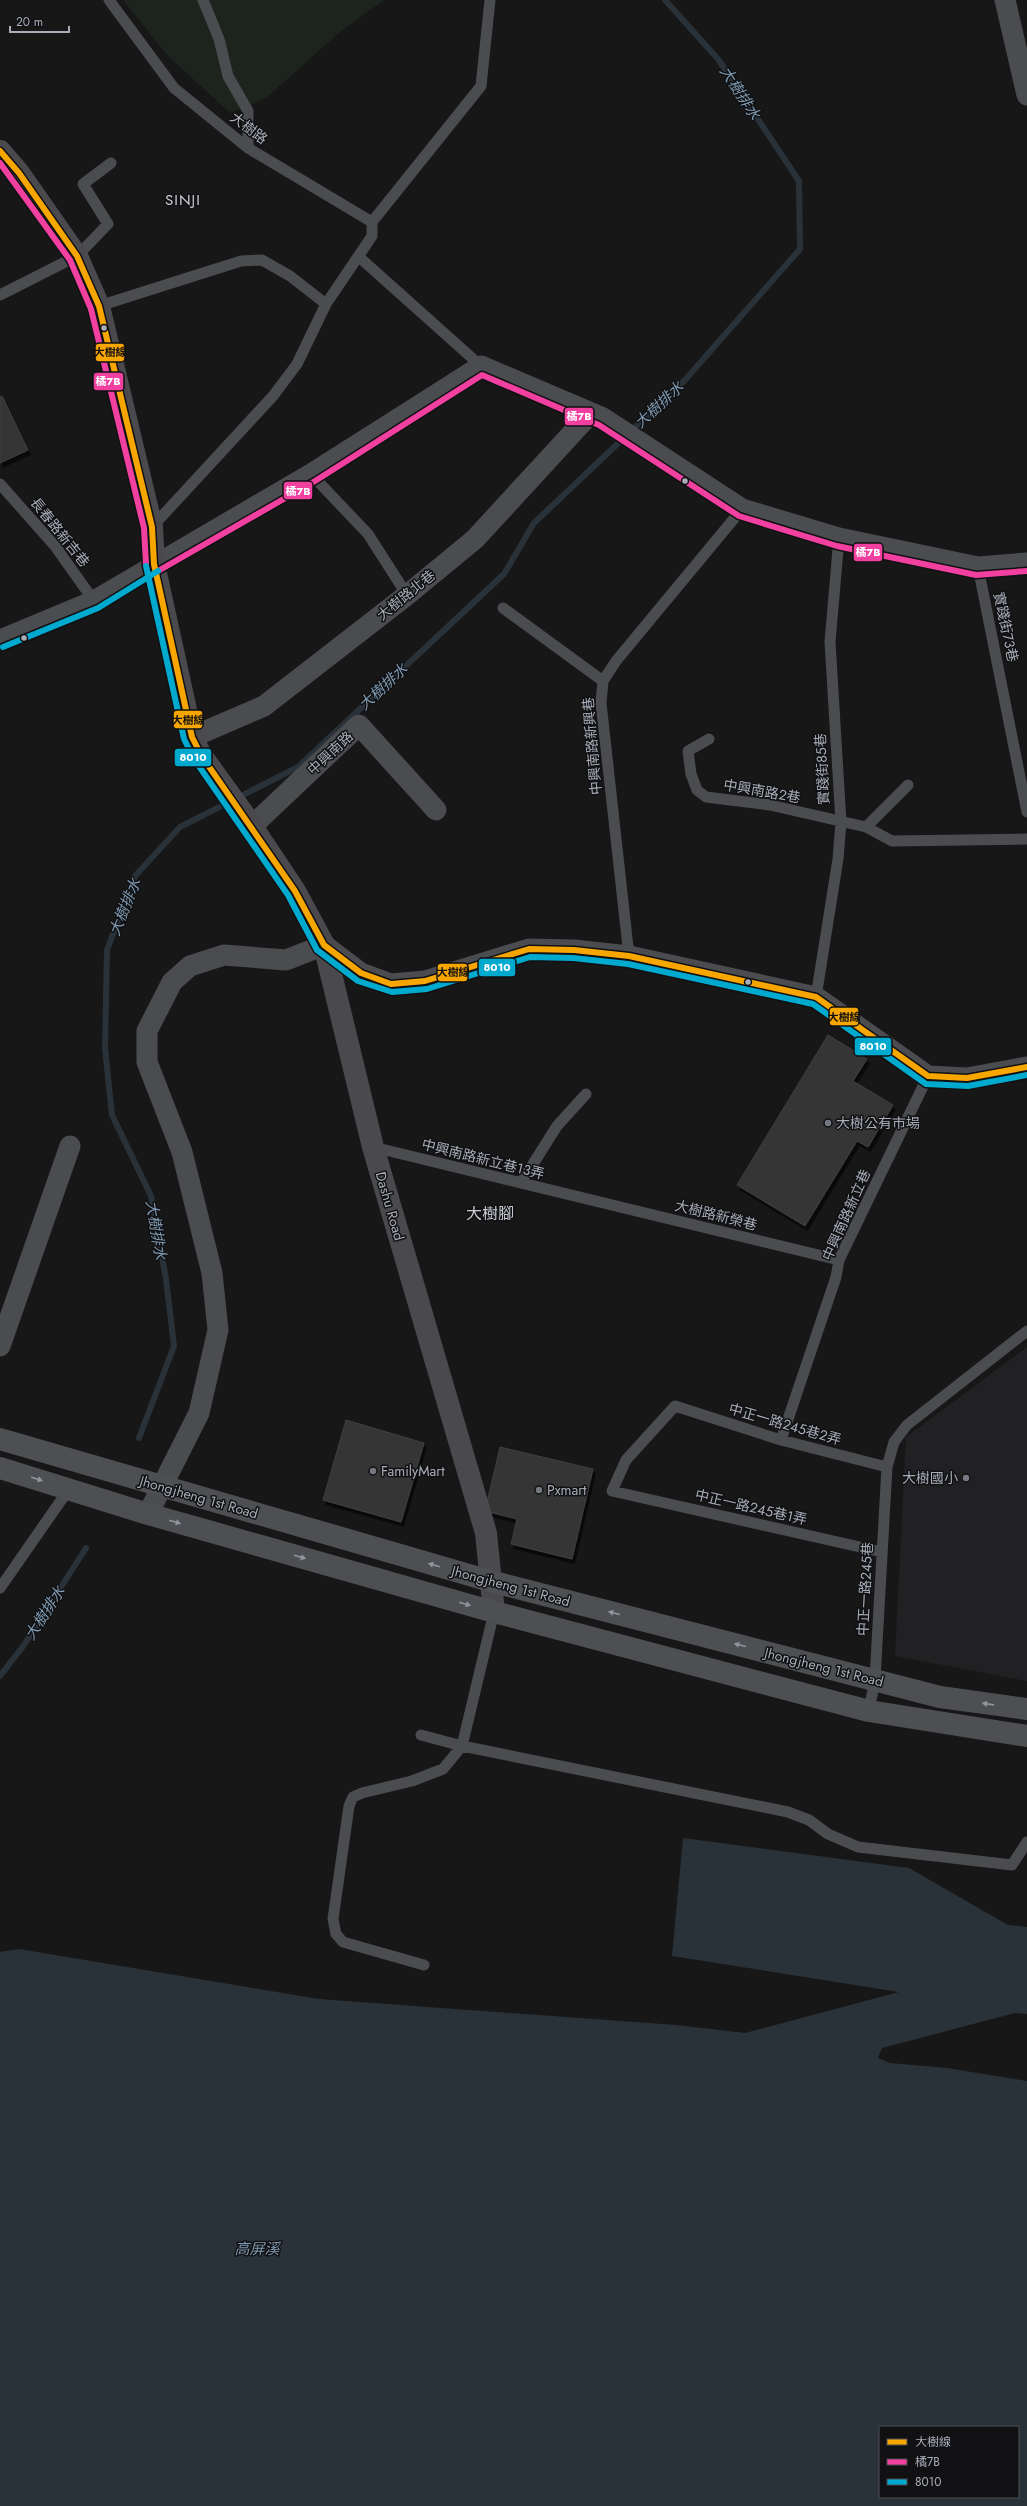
<svg xmlns="http://www.w3.org/2000/svg" width="1027" height="2506" viewBox="0 0 1027 2506" font-family="Jost,'Noto Sans TC',sans-serif">
	<style>
		.built { fill: #212123 }
		.green { fill: #1d241e }
		.water { fill: #2a3239; fill-rule: evenodd }
		.lines { fill: none; stroke-linecap: round; stroke-linejoin: round }
		.stream { stroke: #2a3239; stroke-width: 6 }
		.building { fill: #353536; stroke: #3f4043; filter: url(#shadow) }
		.lane { stroke: #4b4c50; stroke-width: 11 }
		.street { stroke: #4b4c50; stroke-width: 21 }
		.secondary { stroke: #4a4a4e; stroke-width: 22 }
		.primary { stroke: #4d4f52; stroke-width: 22 }
		.bus-1-casing { stroke: #111113; stroke-width: 9 }
		.bus-2-casing { stroke: #111113; stroke-width: 9 }
		.bus-3-casing { stroke: #111113; stroke-width: 9 }
		.bus-1 { stroke: #f7a600; stroke-width: 6 }
		.bus-2 { stroke: #f240a1; stroke-width: 6 }
		.bus-3 { stroke: #00a9ce; stroke-width: 6 }
		.oneway { fill: #91969e }
		.bus-dot { fill: #a8adb8; stroke: #111113; stroke-width: 1.5 }
		.poi-dot { fill: #757880; stroke: #111113; stroke-width: 1.5 }
		.labels { text-anchor: middle; dominant-baseline: central; stroke-width: 3; stroke-linejoin: round; paint-order: stroke }
		.street-label { font-size: 14px; fill: #a8adb8; stroke: #111113 }
		.poi-label { font-size: 14px; fill: #a8adb8; stroke: #111113; text-anchor: start }
		.water-label { font-size: 15px; font-style: italic; fill: #7f9bb3; stroke: #111113 }
		.neighbourhood-label { font-size: 15px; letter-spacing: 1px; fill: #c9ccd4; stroke: #111113 }
		.quarter-label { font-size: 16px; fill: #c9ccd4; stroke: #111113 }
		.line-badge { stroke: #111113; stroke-width: 1.5 }
		.badge-label { font-size: 11px; text-anchor: middle; font-weight: bold; fill: #fff }
		.pale-badge-label { font-size: 11px; text-anchor: middle; font-weight: bold; fill: #111 }
	</style>
	<defs>
		<filter id="shadow"><feDropShadow dx="2.5" dy="4.5" stdDeviation="0" flood-color="#0009"/></filter>
	</defs>
	<rect width="100%" height="100%" fill="#171717"/>
	<path class="built" d="M1027,1347V1681L895,1656L906,1437Z"/>
	<path class="green" d="M123,0H384L339,33L266,98L230,113L168,56Z"/>
	<path class="water" d="M683,1838L909,1868L1008,1925L1027,1927V2014L1015,2013L882,2048L878,2058L890,2063L947,2068L1027,2081V2506H0V1952L19,1949L319,1999L676,2025L745,2033L899,1992L672,1956ZM880,2427H1018V2497H880Z"/>
	<g class="lines">
		<path class="stream" d="M139,1438L174,1346L166,1279L151,1196L112,1115L105,1048L107,950L135,876L180,827L298,767L504,574L534,523L685,380L800,249L799,181L718,59L665,0
			M0,1676L24,1645L86,1548"/>
	</g>
	<path class="building" d="M2,396L28,450L0,463V397Z
		M828,1035L867,1059L853,1081L893,1105L868,1147L857,1141L805,1226L737,1185Z
		M346,1420L424,1443L401,1522L323,1500Z
		M500,1447L593,1469L572,1559L511,1544L517,1519L485,1511Z"/>
	<g class="lines">
		<path class="lane" d="M109,0L174,88L248,148L372,222V236L326,304L297,364L273,396L152,527
			M203,0L219,39L228,76L248,111V148
			M372,222L481,86L490,0
			M359,257L481,366
			M0,295L77,256L108,224L83,184L111,163
			M99,306L241,261L262,260L290,276L326,304
			M311,474L368,534L407,595
			M0,484L55,546L94,601
			M978,567L1027,812
			M503,608L603,681
			M709,739L688,751L691,774L697,790L706,797L770,805L866,827L892,841L1027,839
			M866,827L908,785
			M629,956L601,703L603,681L616,661L742,509
			M816,997L838,859L841,822L830,642L839,538
			M373,1147L839,1260
			M521,1183L557,1126L586,1094
			M781,1440L836,1277L839,1260L928,1076
			M882,1552L612,1491L626,1460L675,1406L781,1440L887,1467
			M0,1588L69,1489
			M869,1711L875,1679L887,1467L894,1442L907,1425L1027,1331
			M421,1735L462,1746L788,1812L809,1820L828,1834L858,1847L1012,1865L1027,1842
			M424,1965L343,1942L336,1934L333,1919L349,1806L353,1797L362,1793L412,1781L443,1769L462,1746L494,1612"/>
		<path class="street" d="M1005,0L1027,95
			M0,640L94,601L311,474L481,366L603,418L742,509L839,538L978,567L1027,563
			M192,737L264,706L407,595L475,539L590,414
			M252,826L359,725L436,810
			M0,1346L70,1146
			M148,1514L199,1413L218,1330L212,1273L182,1152L147,1062V1031L172,982L190,966L224,955L286,960L324,945L361,973L391,984L425,981L529,949L574,950L629,956L816,997L928,1076L967,1078L1027,1067"/>
		<path class="secondary" d="M0,151L19,173L77,256L99,306L152,527L154,564L192,737L201,755L245,816L295,891L324,945L373,1147L486,1533L494,1612"/>
		<path class="primary" d="M0,1439L490,1581L940,1697L1027,1709
			M0,1468L148,1514L494,1612L869,1711L1027,1736"/>
		<g class="bus-1-casing">
			<path id="bus-1" d="M0,151L19,173L77,256L99,306L152,527L154,564L192,737L201,755L295,891L324,945L361,973L391,984L425,981L529,949L574,950L629,956L816,997L928,1076L967,1078L1027,1067"/>
		</g>
		<g class="bus-2-casing">
			<path id="bus-2" d="M0,163L70,260L91,309L144,528L146,564
				M158,571L315,481L482,375L599,425L739,516L837,546L976,575L1027,571"/>
		</g>
		<g class="bus-3-casing">
			<path id="bus-3" d="M146,566L184,739L194,759L288,895L317,950L358,981L392,992L427,989L530,957L573,958L628,964L813,1004L926,1084L968,1086L1027,1075
				M3,647L98,608L158,571"/>
		</g>
		<use href="#bus-1" class="bus-1"/>
		<use href="#bus-2" class="bus-2"/>
		<use href="#bus-3" class="bus-3"/>
	</g>
	<defs><path id="oneway-solid" d="M-6-.8H1V-3.2L6.5 0L1 3.2V.8H-6Z"/></defs>
	<g class="oneway">
		<use href="#oneway-solid" transform="translate(37 1479) rotate(17)"/>
		<use href="#oneway-solid" transform="translate(175 1522) rotate(16)"/>
		<use href="#oneway-solid" transform="translate(300 1557) rotate(16)"/>
		<use href="#oneway-solid" transform="translate(434 1565) rotate(-164)"/>
		<use href="#oneway-solid" transform="translate(465 1604) rotate(16)"/>
		<use href="#oneway-solid" transform="translate(614 1613) rotate(-166)"/>
		<use href="#oneway-solid" transform="translate(740 1645) rotate(-166)"/>
		<use href="#oneway-solid" transform="translate(988 1704) rotate(-172)"/>
	</g>
	<g class="bus-dot">
		<circle cx="104" cy="328" r="3.5"/>
		<circle cx="685" cy="481" r="3.5"/>
		<circle cx="24" cy="638" r="3.5"/>
		<circle cx="748" cy="982" r="3.5"/>
	</g>
	<g class="poi-dot">
		<circle cx="828" cy="1123" r="4"/>
		<circle cx="373" cy="1471" r="4"/>
		<circle cx="966" cy="1478" r="4"/>
		<circle cx="539" cy="1490" r="4"/>
	</g>
	<g class="labels">
		<g class="street-label">
			<text transform="translate(249 128) rotate(37)">大樹路</text>
			<text transform="translate(60 532) rotate(51)">長春路新吉巷</text>
			<text transform="translate(406 595) rotate(-39)">大樹路北巷</text>
			<text transform="translate(1006 627) rotate(78)">實踐街73巷</text>
			<text transform="translate(592 746) rotate(-95)">中興南路新興巷</text>
			<text transform="translate(330 753) rotate(-43)">中興南路</text>
			<text transform="translate(822 769) rotate(-93)">實踐街85巷</text>
			<text transform="translate(762 791) rotate(10)">中興南路2巷</text>
			<text transform="translate(483 1159) rotate(14)">中興南路新立巷13弄</text>
			<text transform="translate(390 1206) rotate(74)">Dashu Road</text>
			<text transform="translate(716 1215) rotate(14)">大樹路新榮巷</text>
			<text transform="translate(846 1215) rotate(-66)">中興南路新立巷</text>
			<text transform="translate(785 1424) rotate(16)">中正一路245巷2弄</text>
			<text transform="translate(199 1497) rotate(16)">Jhongjheng 1st Road</text>
			<text transform="translate(751 1507) rotate(13)">中正一路245巷1弄</text>
			<text transform="translate(511 1586) rotate(15)">Jhongjheng 1st Road</text>
			<text transform="translate(865 1589) rotate(-87)">中正一路245巷</text>
			<text transform="translate(824 1667) rotate(14)">Jhongjheng 1st Road</text>
		</g>
		<g class="poi-label">
			<text x="836" y="1123">大樹公有市場</text>
			<text x="381" y="1471">FamilyMart</text>
			<text x="958" y="1478" text-anchor="end">大樹國小</text>
			<text x="547" y="1490">Pxmart</text>
		</g>
		<g class="water-label">
			<text transform="translate(740 93) rotate(57)">大樹排水</text>
			<text transform="translate(659 405) rotate(-43)">大樹排水</text>
			<text transform="translate(383 687) rotate(-43)">大樹排水</text>
			<text transform="translate(125 907) rotate(-68)">大樹排水</text>
			<text transform="translate(156 1230) rotate(81)">大樹排水</text>
			<text transform="translate(45 1613) rotate(-57)">大樹排水</text>
			<text x="257" y="2249">高屏溪</text>
		</g>
		<g class="neighbourhood-label">
			<text x="183" y="200">SINJI</text>
		</g>
		<g class="quarter-label">
			<text x="490" y="1213">大樹腳</text>
		</g>
	</g>
	<g class="line-badge">
		<rect x="95" y="343" width="30" height="19" rx="4" fill="#f7a600"/>
		<rect x="93" y="372" width="31" height="19" rx="4" fill="#f240a1"/>
		<rect x="564" y="407" width="30" height="19" rx="4" fill="#f240a1"/>
		<rect x="283" y="481" width="30" height="19" rx="4" fill="#f240a1"/>
		<rect x="853" y="543" width="30" height="19" rx="4" fill="#f240a1"/>
		<rect x="173" y="710" width="30" height="19" rx="4" fill="#f7a600"/>
		<rect x="174" y="748" width="38" height="19" rx="4" fill="#00a9ce"/>
		<rect x="478" y="958" width="38" height="19" rx="4" fill="#00a9ce"/>
		<rect x="437" y="963" width="31" height="19" rx="4" fill="#f7a600"/>
		<rect x="829" y="1007" width="30" height="19" rx="4" fill="#f7a600"/>
		<rect x="854" y="1037" width="38" height="19" rx="4" fill="#00a9ce"/>
	</g>
	<g class="badge-label">
		<text x="108" y="385">橘7B</text>
		<text x="579" y="420">橘7B</text>
		<text x="298" y="495">橘7B</text>
		<text x="868" y="556">橘7B</text>
		<text x="193" y="761">8010</text>
		<text x="497" y="971">8010</text>
		<text x="873" y="1050">8010</text>
	</g>
	<g class="pale-badge-label">
		<text x="110" y="356">大樹線</text>
		<text x="188" y="724">大樹線</text>
		<text x="453" y="976">大樹線</text>
		<text x="844" y="1021">大樹線</text>
	</g>
	<rect x="879" y="2426" width="140" height="72" fill="#111113" stroke="#4d4f55"/>
	<rect x="887" y="2439" width="20" height="6" fill="#f7a600" stroke="#4d4f55"/>
	<text x="915" y="2446" font-size="12" fill="#a8adb8">大樹線</text>
	<rect x="887" y="2459" width="20" height="6" fill="#f240a1" stroke="#4d4f55"/>
	<text x="915" y="2466" font-size="12" fill="#a8adb8">橘7B</text>
	<rect x="887" y="2479" width="20" height="6" fill="#00a9ce" stroke="#4d4f55"/>
	<text x="915" y="2486" font-size="12" fill="#a8adb8">8010</text>
	<path d="M10 26v6h59v-6" fill="none" stroke="#a8adb8" stroke-width="2"/>
	<text x="16" y="26" font-size="12" fill="#a8adb8" stroke="#111113" stroke-width="3" paint-order="stroke">20 m</text>
</svg>
